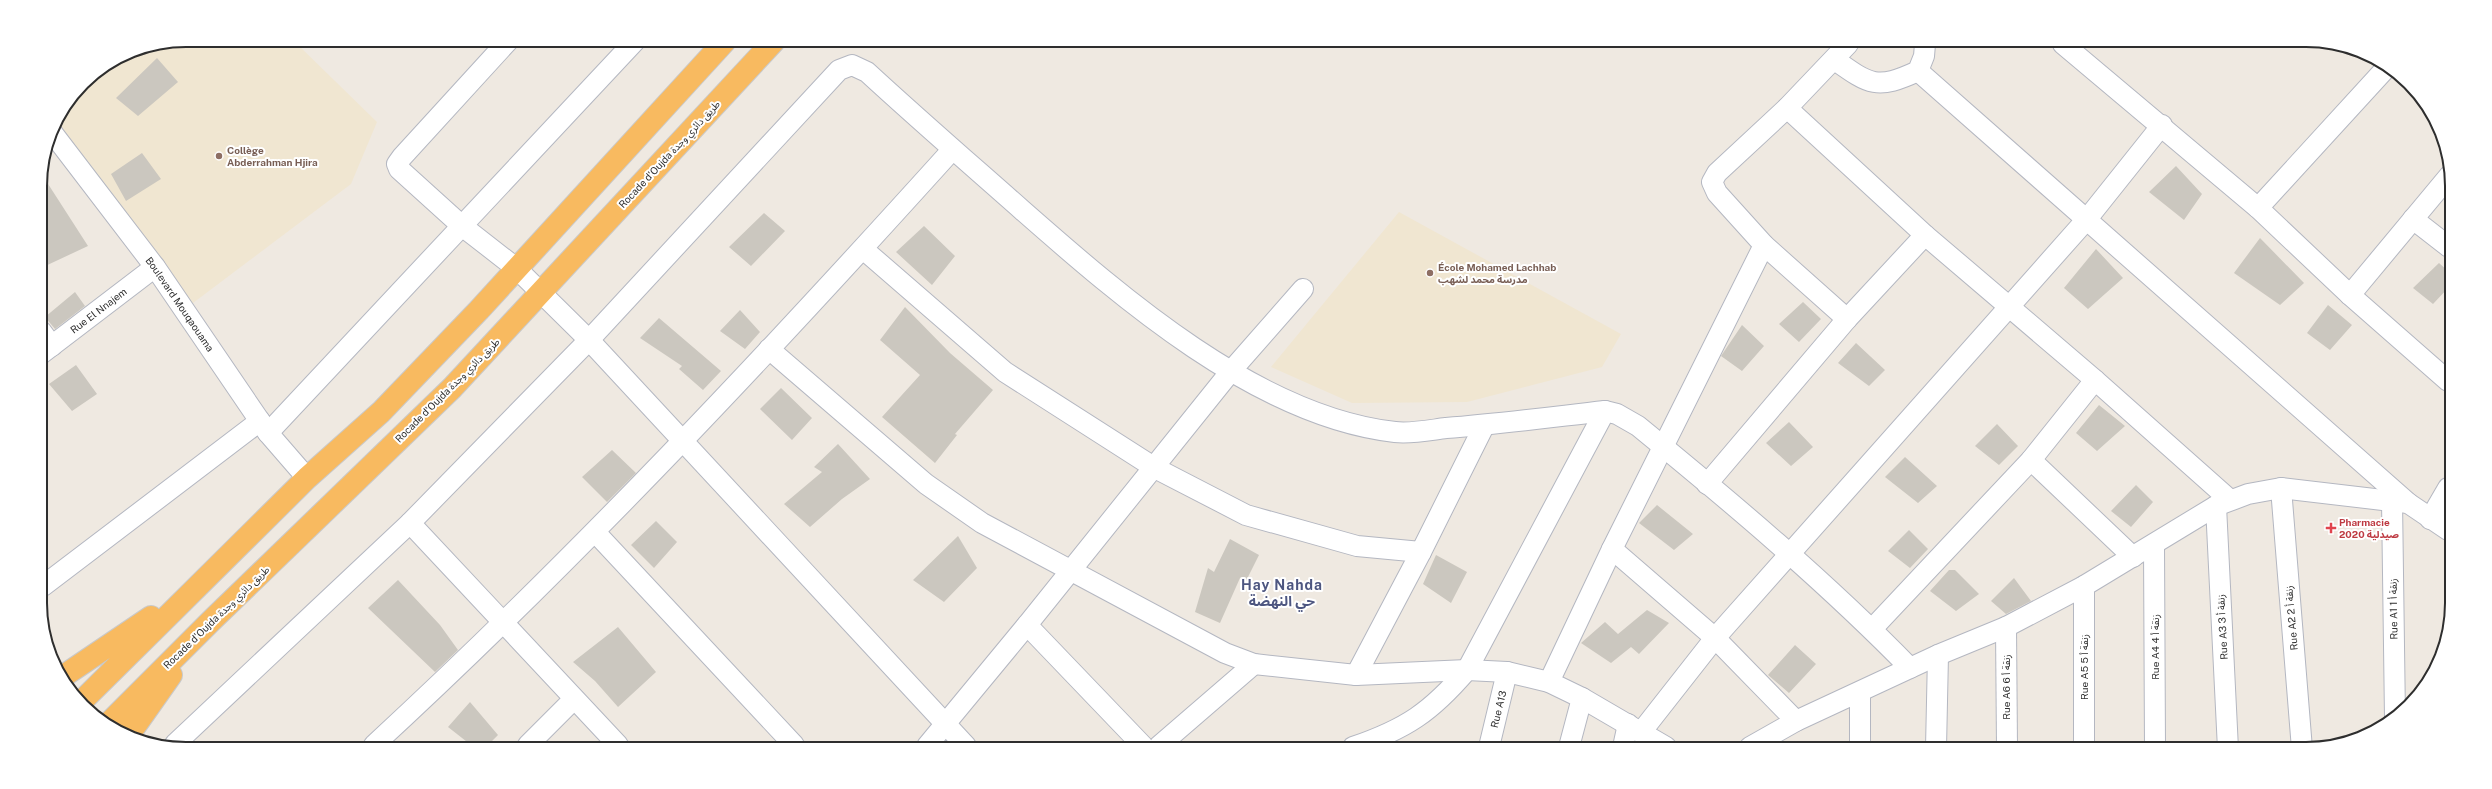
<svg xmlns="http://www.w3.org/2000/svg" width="2492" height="789" viewBox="0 0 2492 789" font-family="'Public Sans','Noto Sans Arabic',sans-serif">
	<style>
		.education { fill: #f0e6d1 }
		.building { fill: #cbc7bf }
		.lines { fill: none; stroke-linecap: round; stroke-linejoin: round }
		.minor-casing { stroke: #b4b7c1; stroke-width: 22 }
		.trunk-casing { stroke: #c9c9c9; stroke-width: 24 }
		.minor { stroke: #fff; stroke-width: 20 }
		.trunk { stroke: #f8ba60; stroke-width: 22 }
		.education-dot { fill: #8d6e63; stroke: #fff; stroke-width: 1.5 }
		.health-dot { fill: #e0444e; stroke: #fff; stroke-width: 1.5 }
		.labels { text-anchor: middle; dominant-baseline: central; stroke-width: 4; stroke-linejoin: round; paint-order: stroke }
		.education-label { font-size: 10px; font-weight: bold; fill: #785e54; stroke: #fff; text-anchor: start }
		.street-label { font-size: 10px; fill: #2e2e2e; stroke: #fff }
		.health-label { font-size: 10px; font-weight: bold; fill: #be3a42; stroke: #fff; text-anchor: start }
		.district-label { font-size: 14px; font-weight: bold; letter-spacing: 1px; fill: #4d5680; stroke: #fff }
		.rim { fill: none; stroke: #2e2e2e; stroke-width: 2 }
	</style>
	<rect width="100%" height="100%" fill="#efe9e1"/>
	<path class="education" d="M186,40H293L377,122L351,184L189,306L53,127L83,83L130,51Z
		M1399,212L1621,334L1602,367L1467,402L1352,403L1271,367Z"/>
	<path class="building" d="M157,58L178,82L138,116L116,98Z
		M142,153L161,179L126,201L111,174Z
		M2176,166L2202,194L2184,220L2149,192Z
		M41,173L88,246L41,268L40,177Z
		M764,213L785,231L751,266L729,247Z
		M924,226L955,256L932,285L896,252Z
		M2260,238L2304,283L2280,305L2234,273Z
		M2096,249L2123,278L2088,309L2064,288Z
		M2439,263L2449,272V287L2433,304L2413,288Z
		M75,292L85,306L55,329L45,317Z
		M1803,302L1821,319L1799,342L1779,324Z
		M2328,305L2352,325L2330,350L2307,333Z
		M905,307L950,353L993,390L955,434L957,435L935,463L882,417L920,375L880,340Z
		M740,310L760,332L745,349L720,331Z
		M659,318L721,371L703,390L679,369L682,366L640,338Z
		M1742,325L1764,346L1742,371L1721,356Z
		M1856,343L1885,370L1869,386L1838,363Z
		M76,365L97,394L72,411L49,384Z
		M781,388L812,418L792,440L760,409Z
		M2099,405L2125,426L2097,451L2076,433Z
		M1789,422L1813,447L1791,466L1766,443Z
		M1997,424L2018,446L1999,465L1975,446Z
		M838,444L870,479L842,499L810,527L784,504L822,472L814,467Z
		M612,450L636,473L607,502L582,477Z
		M1905,457L1937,486L1918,503L1885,477Z
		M2136,485L2153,502L2131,527L2111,511Z
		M1657,505L1693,534L1674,550L1639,523Z
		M656,521L677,542L654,568L631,545Z
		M1909,530L1928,549L1910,568L1888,551Z
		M958,536L977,568L944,602L913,580Z
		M1230,539L1259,555L1246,581L1240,578L1220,623L1195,612L1208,568L1214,572Z
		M1436,555L1467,572L1451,603L1423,584Z
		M1949,570H1955L1979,594L1956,611L1930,591Z
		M2014,578L2031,601L2006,614L1991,601Z
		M398,580L440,625L458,650L435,672L368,608Z
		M1647,610L1669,623L1639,654L1631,647L1611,663L1581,643L1605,622L1618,634Z
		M618,627L656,672L618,707L595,681L573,662Z
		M1795,645L1816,664L1789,693L1768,675Z
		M470,702L498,735L488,745H471L448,727Z"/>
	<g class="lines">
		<g class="minor-casing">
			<g id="minor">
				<path d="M508,41L402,157L397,164L399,169L462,226L516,268L589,340L966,746"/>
				<path d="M2063,44L2258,208L2350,295L2448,381"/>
				<path d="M1835,60C1870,85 1877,90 1918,71L1924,56L1925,44"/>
				<path d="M1918,71L2408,503"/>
				<path d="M1787,108L1925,235L2095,380L2230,500"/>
				<path id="s1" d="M51,131L155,267L268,433L307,478"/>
				<path d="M2258,208L2388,66"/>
				<path d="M2413,219L2449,247"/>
				<path d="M863,249L1005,372L1155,468L1246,515L1357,546L1421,552"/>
				<path d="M2350,295L2449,176"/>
				<path d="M1847,319L1764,245L1717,193L1712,182L1717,173L1787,108L1848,44"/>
				<path d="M41,331L52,346"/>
				<path d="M769,349L926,484L982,523L1225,653L1254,664L1356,675L1467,670L1507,672L1549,682L1582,698L1666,747"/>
				<path id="s2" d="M41,354L155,267"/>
				<path d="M268,433L635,41"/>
				<path d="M2031,460L2133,557"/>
				<path d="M1707,484L1847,319L1925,235"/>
				<path d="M2281,488L2302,749"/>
				<path d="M2392,501L2395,718"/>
				<path d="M2216,506L2228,749"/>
				<path d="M2430,519L2448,488"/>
				<path d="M410,523L618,745"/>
				<path d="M595,532L794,745"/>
				<path d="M2154,546L2155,748"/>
				<path d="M1612,549L1715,638L1796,721"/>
				<path d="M43,586L260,421"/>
				<path d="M1027,625L1143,746"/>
				<path d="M2006,627L2007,748"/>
				<path d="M1872,629L2031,460L2095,380"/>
				<path d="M1356,675L1421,552L1484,426"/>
				<path d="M1549,682L1612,549L1764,245"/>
				<path d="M1860,693V748"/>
				<path d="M1642,731L1715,638L2087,219L2162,125"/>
				<path d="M175,744L410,523L589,340L839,70L852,65L867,72C918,119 970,164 1022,210C1121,297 1258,417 1395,432C1411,434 1430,430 1446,428C1499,424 1552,417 1605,411L1617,414L1638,426C1731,502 1825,581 1910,668"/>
				<path d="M374,745C578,557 767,355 952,150"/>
				<path d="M528,745L574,699"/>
				<path d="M927,746L1027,625L1231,371L1303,289"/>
				<path d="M1159,746L1254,664"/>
				<path d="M1353,747C1406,729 1431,712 1467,670L1605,411"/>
				<path id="s3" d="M1489,747L1507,672"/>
				<path d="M1569,747L1582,698"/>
				<path d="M1623,747L1628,724"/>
				<path d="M1750,747L1796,721L1938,655L2006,627L2084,586L2216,506L2248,494L2281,488L2408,503L2448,530"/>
				<path d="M1936,748L1938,655"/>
				<path d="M2084,748V586"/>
			</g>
		</g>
		<g class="trunk-casing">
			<path id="trunk" d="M62,677L151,617
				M80,703L307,478L381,412L479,310L725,41
				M107,725L211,621L452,388L774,41
				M128,736L171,675"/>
		</g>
		<use href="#minor" class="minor"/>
		<use href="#trunk" class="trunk"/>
	</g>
	<g class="education-dot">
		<circle cx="219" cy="156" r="4"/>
		<circle cx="1430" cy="273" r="4"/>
	</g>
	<path class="health-dot" d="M2329 522h4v4h4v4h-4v4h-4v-4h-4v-4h4z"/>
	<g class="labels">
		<g class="education-label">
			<text x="227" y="150">Collège<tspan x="227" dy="12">Abderrahman Hjira</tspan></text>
			<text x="1438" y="267">École Mohamed Lachhab<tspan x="1438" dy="12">مدرسة محمد لشهب</tspan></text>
		</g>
		<g class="street-label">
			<text transform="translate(669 154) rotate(-47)">Rocade d'Oujda طريق دائري وجدة</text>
			<text stroke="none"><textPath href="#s1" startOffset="216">Boulevard Mouqaouama</textPath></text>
			<text stroke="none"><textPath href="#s2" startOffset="72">Rue El Nnajem</textPath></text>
			<text transform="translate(447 390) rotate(-45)">Rocade d'Oujda طريق دائري وجدة</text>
			<text transform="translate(2393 609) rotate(-91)">Rue A1 زنقة أ 1</text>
			<text transform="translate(216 617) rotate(-44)">Rocade d'Oujda طريق دائري وجدة</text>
			<text transform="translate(2291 618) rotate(-95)">Rue A2 زنقة أ 2</text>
			<text transform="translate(2222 627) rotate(-93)">Rue A3 زنقة أ 3</text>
			<text transform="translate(2155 647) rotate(-90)">Rue A4 زنقة أ 4</text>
			<text transform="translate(2084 667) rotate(-90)">Rue A5 زنقة أ 5</text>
			<text transform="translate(2006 687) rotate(-90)">Rue A6 زنقة أ 6</text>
			<text stroke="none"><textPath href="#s3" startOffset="39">Rue A13</textPath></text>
		</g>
		<g class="health-label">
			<text x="2339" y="522">Pharmacie<tspan x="2339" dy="12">2020 صيدلية</tspan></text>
		</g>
		<g class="district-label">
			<text x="1282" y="585">Hay Nahda<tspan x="1282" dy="16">حي النهضة</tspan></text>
		</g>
	</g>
	<path d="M0 0H2492V789H0ZM186 47H2306A139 139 0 0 1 2445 186V603A139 139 0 0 1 2306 742H186A139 139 0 0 1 47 603V186A139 139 0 0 1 186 47Z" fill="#fff" fill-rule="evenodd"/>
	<path class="rim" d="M186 47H2306A139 139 0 0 1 2445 186V603A139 139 0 0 1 2306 742H186A139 139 0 0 1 47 603V186A139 139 0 0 1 186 47Z"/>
</svg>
